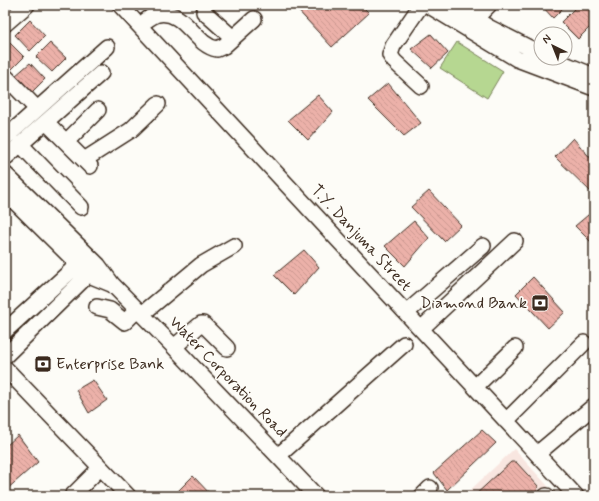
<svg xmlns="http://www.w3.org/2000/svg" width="599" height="501" viewBox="0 0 599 501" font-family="Mynerve,sans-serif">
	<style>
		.built { fill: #f8e6e0 }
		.park { fill: #b6d791; stroke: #788058 }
		.building { fill: url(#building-back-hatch); stroke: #3b2a1e }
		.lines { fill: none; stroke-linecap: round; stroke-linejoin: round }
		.minor-casing { stroke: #3b2a1e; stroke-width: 18 }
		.minor { stroke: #fdfcf7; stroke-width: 15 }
		.labels { text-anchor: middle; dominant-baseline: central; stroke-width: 3.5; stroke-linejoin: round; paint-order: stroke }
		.street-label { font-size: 16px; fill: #3b2a1e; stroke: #fdfcf7 }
		.poi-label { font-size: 16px; fill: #3b2a1e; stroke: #fdfcf7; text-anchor: end }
	</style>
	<defs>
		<pattern id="building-back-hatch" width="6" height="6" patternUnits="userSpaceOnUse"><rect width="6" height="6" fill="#ecb1a9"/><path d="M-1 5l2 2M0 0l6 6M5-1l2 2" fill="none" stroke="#cb9891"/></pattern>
	</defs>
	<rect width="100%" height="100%" fill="#fdfcf7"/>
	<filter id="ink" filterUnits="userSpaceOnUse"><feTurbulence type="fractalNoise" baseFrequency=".025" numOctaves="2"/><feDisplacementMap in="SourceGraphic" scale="8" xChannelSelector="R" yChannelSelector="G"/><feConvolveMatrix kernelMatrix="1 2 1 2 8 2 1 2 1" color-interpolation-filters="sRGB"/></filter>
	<g filter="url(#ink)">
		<path class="built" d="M514,449L557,496H464Z"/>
		<path class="park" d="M457,42L503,71L487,98L440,68Z"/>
		<path class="building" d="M293,5H361L369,13L332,47Z
			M541,5H566L553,18Z
			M578,5H586L594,13V23L578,39L561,22Z
			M30,20L45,36L30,51L15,35Z
			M431,34L448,53L432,68L411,49Z
			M8,41L24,57L10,71L5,66V44Z
			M50,43L66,58L52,72L36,57Z
			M30,63L45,79L31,93L15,76Z
			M388,83L421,123L404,136L368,100Z
			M318,95L333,112L308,140L288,120Z
			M573,138L594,162V191L592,193L555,157Z
			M429,191L461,225L444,241L411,207Z
			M594,210V239L591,242L575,226Z
			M414,221L429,238L405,266L385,246Z
			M304,250L319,267L294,295L274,275Z
			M533,277L565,312L548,328L516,294Z
			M93,380L107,400L89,413L76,390Z
			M482,430L496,443L447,490L434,473Z
			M18,435L38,462L6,490L5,447Z
			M511,462H516L538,486L537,491L532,496H474Z
			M193,476L212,496H179L176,493Z"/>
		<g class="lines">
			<g class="minor-casing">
				<path id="minor" d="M120,5L576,496
					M428,5L517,59L594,88
					M452,5L488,27L541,54
					M204,12L233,38
					M475,19L489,5
					M5,24L27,5
					M139,25C145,22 152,15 158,14C185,9 194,45 217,49L224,46L254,19
					M550,58L594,76
					M5,76L37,109
					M421,86L394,61L390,55L393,46L421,5
					M46,122L90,166
					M5,138L107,47
					M66,142L98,110
					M20,144L81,207
					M5,158L101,73
					M84,160L131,130L158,104
					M5,174L98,265L112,284L174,347L316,496
					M5,192L89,275L111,284
					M97,307L110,310L125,322L137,310
					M406,313L483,246
					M142,314L201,265L234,246
					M421,329L515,241
					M5,331L86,257
					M174,347L201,324H203L227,348
					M5,356L96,267
					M5,368L128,496
					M475,387L515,348
					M506,421L584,343
					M537,454L594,406
					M278,456L404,344
					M72,496L100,468
					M422,496L430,488
					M546,496H547"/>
			</g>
			<use href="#minor" class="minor"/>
		</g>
	</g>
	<defs>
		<g id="bank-square" transform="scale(0.9)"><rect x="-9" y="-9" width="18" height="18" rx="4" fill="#3b2a1e" stroke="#fdfcf7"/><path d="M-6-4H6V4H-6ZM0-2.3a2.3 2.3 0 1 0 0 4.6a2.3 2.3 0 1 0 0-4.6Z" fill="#fff"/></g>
	</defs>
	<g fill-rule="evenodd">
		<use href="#bank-square" x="540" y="303"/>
		<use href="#bank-square" x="43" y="364"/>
	</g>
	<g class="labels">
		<g class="street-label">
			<text transform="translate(361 238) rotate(47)">T.Y. Danjuma Street</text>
			<text transform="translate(228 377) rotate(46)">Water Corporation Road</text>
		</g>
		<g class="poi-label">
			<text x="527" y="303">Diamond Bank</text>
			<text x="56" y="364" text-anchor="start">Enterprise Bank</text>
		</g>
	</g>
	<rect width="599" height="501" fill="none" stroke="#fdfcf7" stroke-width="20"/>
	<rect x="10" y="10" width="579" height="481" fill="none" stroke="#3b2a1e" stroke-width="1.5" filter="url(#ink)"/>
	<g transform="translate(553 46) rotate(317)"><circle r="19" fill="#fdfcf7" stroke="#afa8a0"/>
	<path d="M0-3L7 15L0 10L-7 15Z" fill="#3b2a1e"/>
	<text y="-6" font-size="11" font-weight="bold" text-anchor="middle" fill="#3b2a1e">N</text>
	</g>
</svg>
